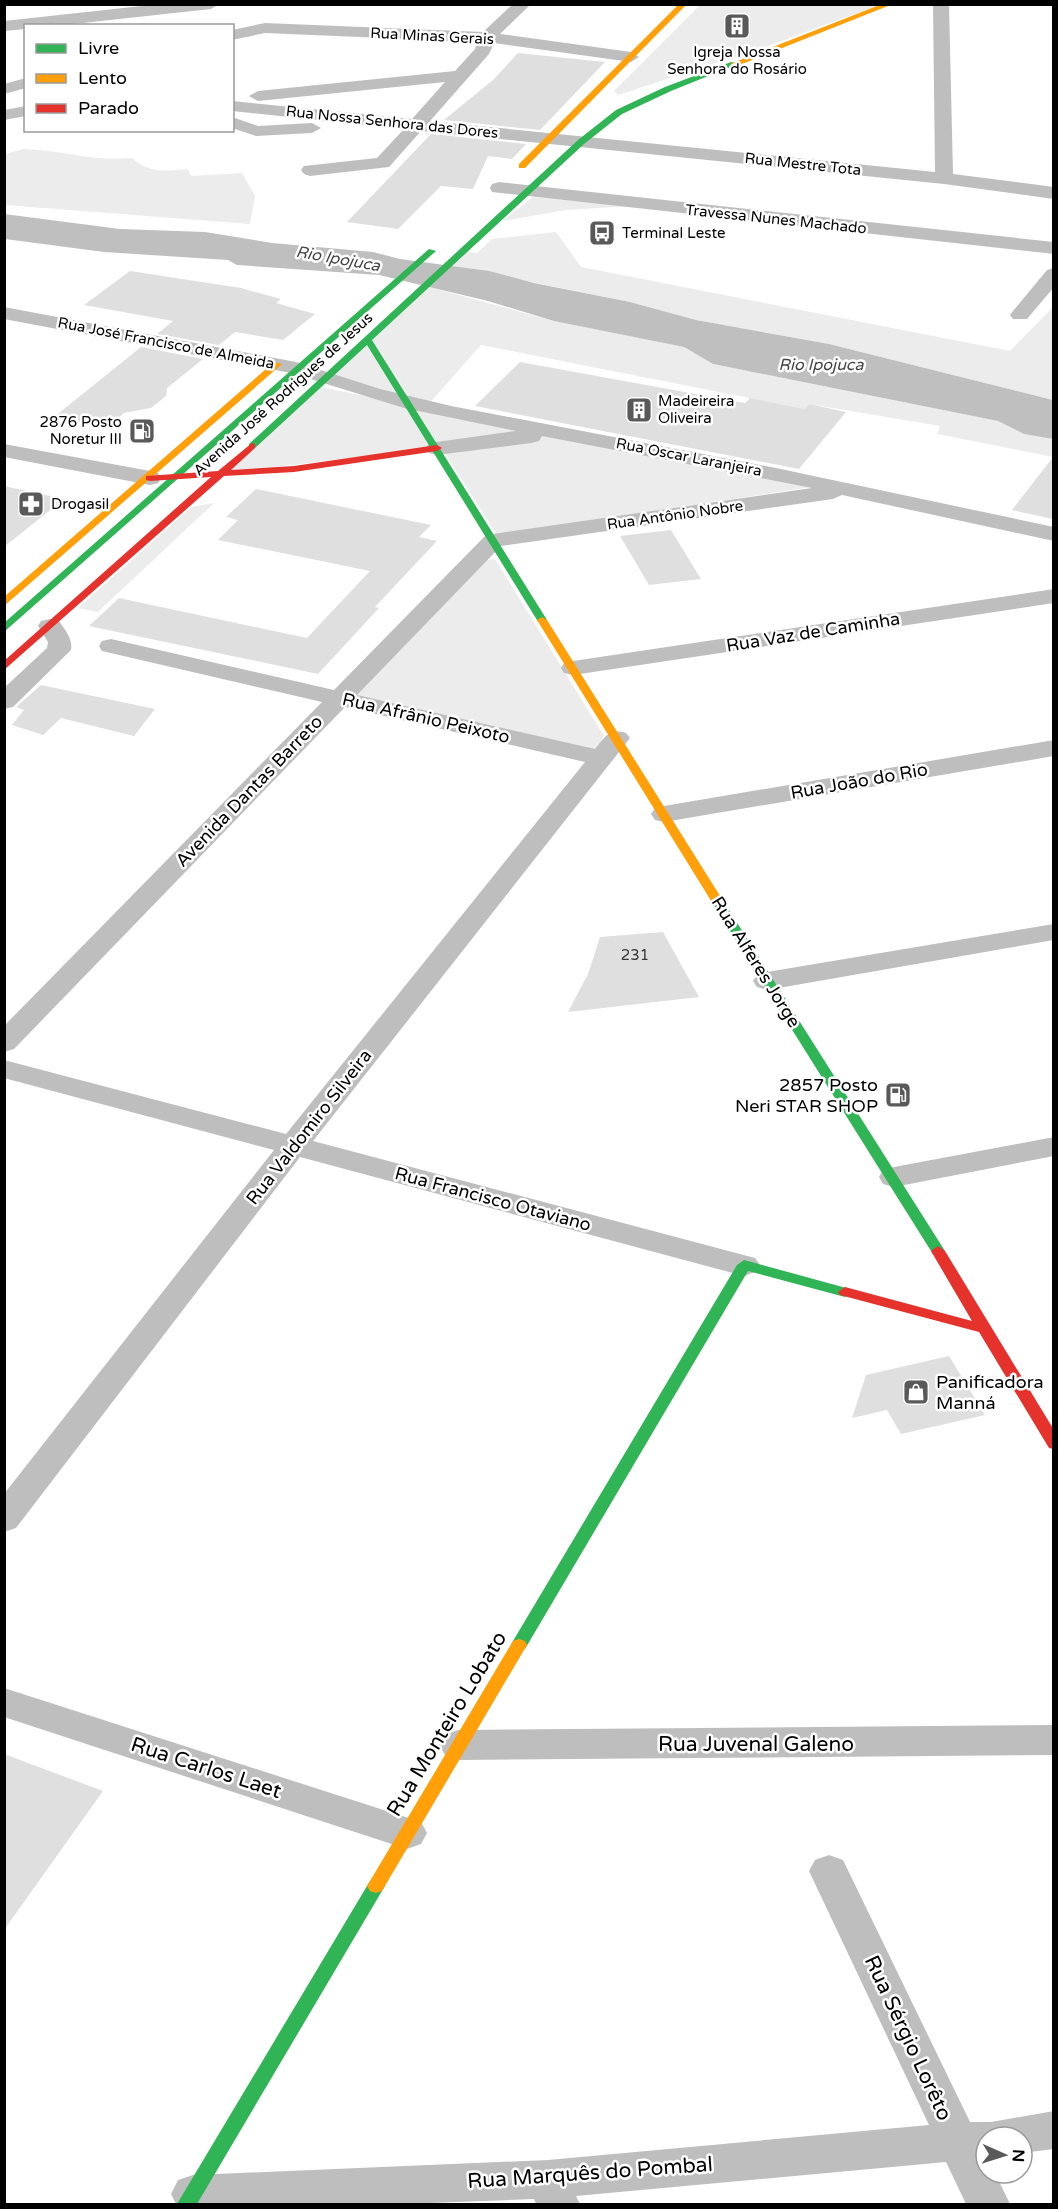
<svg xmlns="http://www.w3.org/2000/svg" width="1058" height="2209" font-family="'Varela Round',sans-serif">
<rect width="100%" height="100%" fill="#fff"/>
<path fill="#ececec" d="M700 5H879L768 46 618 95 614 91Z
M24 149C63 150 92 162 132 158 149 174 166 171 188 169L191 176 242 173 255 196 250 224 5 205V154Z
M533 197 632 206 566 210 502 221Z
M556 232 581 267 1010 351 1053 307V400L829 344 696 320 630 302 448 265 464 251 477 253 492 239Z
M426 286 554 321 684 347 713 364 998 421 1024 434 1053 439V457L937 434 940 426 809 404 805 409 481 345 427 406 413 403 372 339Z
M369 343 406 402 329 379Z
M321 387 408 405 434 447 223 474Z
M414 406 551 432 439 446Z
M558 434 825 485 497 535 442 449Z
M214 503 98 612 78 608 191 507Z
M495 559 604 736 595 751 353 695 486 560Z"/>
<path fill="#bfbfbf" d="M4 214 120 229 205 232 272 243 373 252 400 259 489 271 534 283 630 302 696 320 829 344 1053 400V439L1024 434 998 421 713 364 684 347 554 321 488 301 379 275 237 265 228 260 104 252 5 239Z"/>
<path fill="#dfdfdf" d="M518 53 605 62 540 130 444 120 493 80Z
M431 134 526 144 512 159 488 156 473 189 441 186 398 229 347 222Z
M130 271 241 288 281 299 276 303 315 314 283 340 235 332 219 345 157 334 173 321 84 305Z
M141 347 203 359 167 388 166 396 151 408 124 413 108 427 54 417Z
M520 362 745 403 750 398 805 409 809 404 846 412 799 469 475 406Z
M1053 457V519L1012 510Z
M4 486 64 499 4 547Z
M256 489 431 525 419 537 437 541 375 607 379 608 318 674 89 626 119 598 307 638 370 571 218 540 238 520 226 517Z
M671 530 701 579 649 585 620 536Z
M41 685 155 709 134 736 61 718 43 735 12 725 24 710 16 707Z
M663 932 699 997 568 1012 588 974 600 937Z
M949 1356 985 1415 901 1434 887 1410 852 1418 866 1375Z
M4 1754 103 1791 4 1930Z"/>
<g fill="none" stroke-linecap="round" stroke-linejoin="round">
<path fill="#bebebe" fill-rule="evenodd" d="M160 4H219L211 9 55 26H26V29L4 31V21Z
M513 4H531L500 34 631 52 639 57 631 62 494 43 489 54 430 121 935 172 933 4H949L953 174 1054 187V199L944 184 421 131 389 167 310 176 304 174 301 170 304 166 377 158 404 129 232 111V101L412 119 445 82 258 101 249 96 258 91 455 71 475 49 477 42 265 33 232 40V30L265 23 483 32Z
M26 78V88L4 94V84Z
M26 106V116L4 120V110Z
M232 117 258 126 312 123 321 128 312 133 256 136 232 128Z
M499 182 1054 242V254L492 192 490 188 492 184Z
M1054 268V287L1027 319H1013L1010 315 1013 311 1047 270Z
M4 307 296 362 380 389 451 406 776 468 1054 527V541L842 495 833 499 501 546 357 695 595 749C605 737 609 728 626 733L630 738 313 1141 755 1258 760 1265 755 1272 744 1276 300 1157 16 1528 4 1532V1494L274 1150 4 1078V1060L286 1134 585 762 345 707 14 1049 4 1052V1026L322 702 102 651 99 646 102 641 111 639 334 690 486 535 812 488 542 436 539 441 531 443 437 455 429 453 426 448 429 443 516 431 404 408 291 373 4 319Z
M4 444 150 471 158 473 161 478 158 483 150 485 4 457Z
M1054 589V603L573 675 564 673 561 668 564 663 573 661Z
M50 619 59 621C65 630 73 639 71 650L13 707 4 709V688L47 648 48 642 38 626 41 621Z
M1054 740V756L664 822 655 820 651 814 655 808 664 806Z
M1054 924V940L767 990 757 987 753 981 757 975 767 972Z
M1054 1137V1156L894 1187 883 1184 879 1177 883 1170 894 1167Z
M4 1688 421 1822 427 1833 421 1844 407 1849 4 1717Z
M1054 1725V1755L458 1760 445 1755 439 1745 445 1735 458 1730Z
M829 1855 843 1860 970 2122H991L1054 2111V2149L1022 2153V2137H986V2173H995L1010 2204H966L946 2162 576 2196 580 2204H536L534 2199 403 2204H176L171 2194 178 2180 193 2175 548 2160 929 2125 809 1871 815 1860Z"/>
<path fill="#30b455" fill-rule="evenodd" d="M731 62 738 64 671 91 622 114 584 144 372 340 547 620 546 622H538L537 620 367 345 255 448H249V444L578 140 616 110 665 87Z
M429 249 436 251 4 632V623Z
M716 895 722 899 945 1251 943 1254H933L931 1251 710 899Z
M744 1260 850 1289 852 1292 845 1297 748 1271 525 1649 519 1651 513 1649 511 1645 513 1641 737 1265Z
M376 1879 382 1881 385 1886 382 1891 197 2204H177L370 1881Z"/>
<path fill="#ff9f0a" fill-rule="evenodd" d="M679 4H687L525 168H519V164Z
M882 4H893L737 66 730 64Z
M274 362 282 364 4 606V597Z
M542 617 547 620 722 899 720 902H712L710 899 537 620Z
M519 1639 525 1641 527 1645 382 1891 376 1893 370 1891 367 1886 370 1881 513 1641Z"/>
<path fill="#e5322d" fill-rule="evenodd" d="M252 443 255 444V448L231 470 294 466 437 445 442 448 437 451 294 472 224 476 4 670V661L211 477 150 481 146 480V476L218 471Z
M938 1246 945 1251 1054 1430V1449L1049 1448 979 1332 840 1295 838 1292 845 1287 972 1321 931 1251Z"/>
</g>
<defs>
<symbol id="building-square" viewBox="-11 -11 22 22"><rect x="-9" y="-9" width="18" height="18" rx="4" fill="#595959" stroke="#fff"/><path d="M-4-6H4V6H1V3H-1V6H-4ZM-2.5-4.3h1.7v1.8h-1.7ZM.8-4.3h1.7v1.8H.8ZM-2.5-1h1.7V.8h-1.7ZM.8-1h1.7V.8H.8Z" fill="#fff"/></symbol>
<symbol id="bus-square" viewBox="-11 -11 22 22"><rect x="-9" y="-9" width="18" height="18" rx="4" fill="#595959" stroke="#fff"/><path d="M-5-6H5V4H4V6H2V4H-2V6H-4V4H-5ZM-3.5-4V0h7V-4ZM-3.5 1.2v1.5H-2V1.2ZM2 1.2v1.5H3.5V1.2Z" fill="#fff"/></symbol>
<symbol id="fuel-square" viewBox="-11 -11 22 22"><rect x="-9" y="-9" width="18" height="18" rx="4" fill="#595959" stroke="#fff"/><path d="M-5.5-6h7V0h2V4h1.3V-2.5L3-4.5l.8-.8L6-3V5H2.5V1h-1V6h-7ZM-4.2-4.7v3.2H.2V-4.7Z" fill="#fff"/></symbol>
<symbol id="pharmacy-square" viewBox="-11 -11 22 22"><rect x="-9" y="-9" width="18" height="18" rx="4" fill="#595959" stroke="#fff"/><path d="M-2-6h4v4h4v4h-4v4h-4v-4h-4v-4h4Z" fill="#fff"/></symbol>
<symbol id="shop-square" viewBox="-11 -11 22 22"><rect x="-9" y="-9" width="18" height="18" rx="4" fill="#595959" stroke="#fff"/><path d="M-5-2.5h2.3a2.7 3.5 0 0 1 5.4 0H5L5.5 6h-11ZM-1.5-2.5h3a1.5 2.3 0 0 0-3 0Z" fill="#fff"/></symbol>
</defs>
<g fill-rule="evenodd">
<use href="#building-square" x="722" y="11" width="30" height="30"/>
<use href="#bus-square" x="587" y="218" width="30" height="30"/>
<use href="#building-square" x="624" y="395" width="30" height="30"/>
<use href="#fuel-square" x="127" y="416" width="30" height="30"/>
<use href="#pharmacy-square" x="16" y="489" width="30" height="30"/>
<use href="#fuel-square" x="883" y="1080" width="30" height="30"/>
<use href="#shop-square" x="901" y="1377" width="30" height="30"/>
</g>
<g text-anchor="middle" dominant-baseline="central" stroke-width="5" stroke-linejoin="round" paint-order="stroke">
<g font-size="15" fill="#000" stroke="#fff">
<text transform="translate(432 36) rotate(3)">Rua Minas Gerais</text>
<text transform="translate(392 122) rotate(6)">Rua Nossa Senhora das Dores</text>
<text transform="translate(803 164) rotate(6)">Rua Mestre Tota</text>
<text transform="translate(776 219) rotate(6)">Travessa Nunes Machado</text>
<text transform="translate(166 343) rotate(11)">Rua José Francisco de Almeida</text>
<text transform="translate(283 394) rotate(-42)">Avenida José Rodrigues de Jesus</text>
<text transform="translate(689 457) rotate(11)">Rua Oscar Laranjeira</text>
<text transform="translate(675 515) rotate(-8)">Rua Antônio Nobre</text>
</g>
<g font-size="15" fill="#000" stroke="#fff" text-anchor="start">
<text x="737" y="52" text-anchor="middle">Igreja Nossa<tspan x="737" dy="17">Senhora do Rosário</tspan></text>
<text x="622" y="233">Terminal Leste</text>
<text x="658" y="401">Madeireira<tspan x="658" dy="17">Oliveira</tspan></text>
<text x="122" y="422" text-anchor="end">2876 Posto<tspan x="122" dy="17">Noretur III</tspan></text>
<text x="51" y="504">Drogasil</text>
</g>
<g font-size="15" fill="#383838">
<text x="635" y="955">231</text>
</g>
<g font-size="16" font-style="italic" fill="#444" stroke="#fff">
<text transform="translate(338 259) rotate(10)">Rio Ipojuca</text>
<text x="821" y="365">Rio Ipojuca</text>
</g>
<g font-size="18" fill="#000" stroke="#fff">
<text transform="translate(813 632) rotate(-9)">Rua Vaz de Caminha</text>
<text transform="translate(426 718) rotate(13)">Rua Afrânio Peixoto</text>
<text transform="translate(859 781) rotate(-10)">Rua João do Rio</text>
<text transform="translate(249 791) rotate(-46)">Avenida Dantas Barreto</text>
<text transform="translate(756 962) rotate(58)">Rua Alferes Jorge</text>
<text transform="translate(309 1127) rotate(-52)">Rua Valdomiro Silveira</text>
<text transform="translate(493 1199) rotate(15)">Rua Francisco Otaviano</text>
</g>
<g font-size="18" fill="#000" stroke="#fff" text-anchor="end">
<text x="878" y="1085">2857 Posto<tspan x="878" dy="21">Neri STAR SHOP</tspan></text>
<text x="936" y="1382" text-anchor="start">Panificadora<tspan x="936" dy="21">Manná</tspan></text>
</g>
<g font-size="21" fill="#000" stroke="#fff">
<text transform="translate(447 1724) rotate(-59)">Rua Monteiro Lobato</text>
<text x="756" y="1744">Rua Juvenal Galeno</text>
<text transform="translate(206 1768) rotate(18)">Rua Carlos Laet</text>
<text transform="translate(908 2038) rotate(65)">Rua Sérgio Lorêto</text>
<text transform="translate(590 2173) rotate(-4)">Rua Marquês do Pombal</text>
</g>
</g>
<rect width="1058" height="2209" fill="none" stroke="#000000" stroke-width="12"/>
<rect x="24" y="24" width="210" height="108" fill="#ffffff" stroke="#999999" stroke-width="1.5"/>
<rect x="36" y="44" width="30" height="9" fill="#30b455" stroke="#999999" stroke-width="1.5"/>
<text x="78" y="54" font-size="18" fill="#000000">Livre</text>
<rect x="36" y="74" width="30" height="9" fill="#ff9f0a" stroke="#999999" stroke-width="1.5"/>
<text x="78" y="84" font-size="18" fill="#000000">Lento</text>
<rect x="36" y="104" width="30" height="9" fill="#e5322d" stroke="#999999" stroke-width="1.5"/>
<text x="78" y="114" font-size="18" fill="#000000">Parado</text>
<g transform="translate(1004 2155) rotate(93)"><circle r="28" fill="#ffffff" stroke="#999999" stroke-width="1.5"/>
<path d="M0-4.5L10 22L0 15L-10 22Z" fill="#595959"/>
<text y="-9" font-size="16" font-weight="bold" text-anchor="middle" fill="#000000">N</text>
</g>
</svg>
